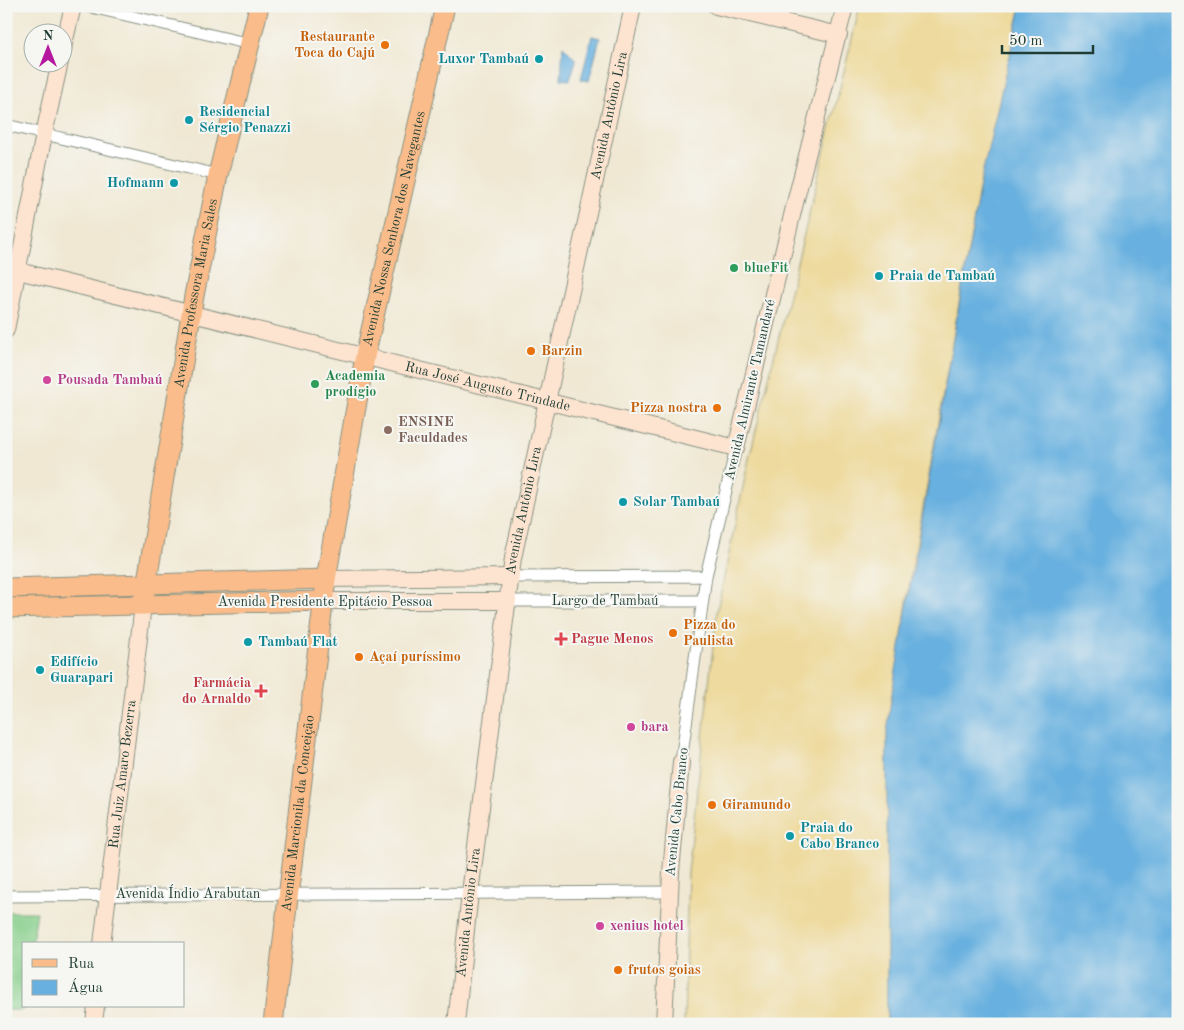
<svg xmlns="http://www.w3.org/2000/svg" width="1184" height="1030" font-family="'Old Standard TT',serif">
<rect width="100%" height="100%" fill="#f6f6f2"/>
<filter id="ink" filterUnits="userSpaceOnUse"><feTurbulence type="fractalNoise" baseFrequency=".02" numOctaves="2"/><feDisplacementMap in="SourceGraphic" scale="10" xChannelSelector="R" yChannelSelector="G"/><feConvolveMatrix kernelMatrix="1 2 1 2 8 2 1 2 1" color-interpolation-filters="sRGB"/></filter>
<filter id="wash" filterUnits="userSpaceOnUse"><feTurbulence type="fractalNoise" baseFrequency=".0096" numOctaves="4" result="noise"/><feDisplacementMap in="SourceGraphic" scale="20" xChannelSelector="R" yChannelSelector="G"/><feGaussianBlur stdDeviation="1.12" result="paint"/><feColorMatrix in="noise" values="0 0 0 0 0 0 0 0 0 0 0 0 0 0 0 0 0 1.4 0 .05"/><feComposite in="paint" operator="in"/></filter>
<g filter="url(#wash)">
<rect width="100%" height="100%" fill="#f0e8d3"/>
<path fill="#86ce8a" stroke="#52865f" d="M6 912H37L32 944H24L23 1010H6Z"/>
<path fill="#eeda9e" stroke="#868c69" d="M860 6H1021L980 184 910 581 887 735V1024H684L688 873 717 611 748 463Z"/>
<path fill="#68b0df" stroke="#44768a" d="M1021 6H1178V1024H887V735L891 699 980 184Z
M592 36 600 38 589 81 581 79Z
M563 46 576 60 570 80 561 79Z"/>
</g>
<g filter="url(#ink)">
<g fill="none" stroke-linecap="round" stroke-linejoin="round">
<defs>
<path id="street" d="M87 6 250 44
M6 125 218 175
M511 577 706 576
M508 601H703
M681 762 706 576 736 448
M6 896 670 892"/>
<g id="secondary">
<path d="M716 6 839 35"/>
<path d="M62 52 73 6"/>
<path id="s1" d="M6 268 736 448 796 199 845 6"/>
<path d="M6 330 44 134 60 62"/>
<path d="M326 579 511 577"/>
<path d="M324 601H508"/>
<path id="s2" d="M102 944 143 605"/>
<path d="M94 1024 96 1006"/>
<path id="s3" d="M456 1024 470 893 513 558 633 6"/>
<path d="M664 1024 671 872 681 762"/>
</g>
<g id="primary">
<path d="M6 588 326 579"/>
<path id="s4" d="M143 605 194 296 218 175 259 6"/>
<path d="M6 608 324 601"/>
<path id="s5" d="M273 1024 326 579 365 356 445 6"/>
</g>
</defs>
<use href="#street" stroke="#889284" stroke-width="13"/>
<use href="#secondary" stroke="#889284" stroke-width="18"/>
<use href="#primary" stroke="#889284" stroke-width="21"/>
<use href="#street" stroke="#fff" stroke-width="11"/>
<use href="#secondary" stroke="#fde4d0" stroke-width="16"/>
<use href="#primary" stroke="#f9bc8a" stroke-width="19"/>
</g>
</g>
<g fill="#e8710a" stroke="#f6f6f2" stroke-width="2">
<circle cx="385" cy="45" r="5"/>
<circle cx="531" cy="351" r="5"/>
<circle cx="717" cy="408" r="5"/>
<circle cx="673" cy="633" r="5"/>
<circle cx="359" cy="657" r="5"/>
<circle cx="712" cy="805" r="5"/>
<circle cx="618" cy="970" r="5"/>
</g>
<g fill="#0f9aa8" stroke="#f6f6f2" stroke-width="2">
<circle cx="539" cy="59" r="5"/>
<circle cx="189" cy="120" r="5"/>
<circle cx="174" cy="183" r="5"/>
<circle cx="879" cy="276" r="5"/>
<circle cx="623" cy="502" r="5"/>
<circle cx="248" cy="642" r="5"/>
<circle cx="40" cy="670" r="5"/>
<circle cx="790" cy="836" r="5"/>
</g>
<g fill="#2e9e5b" stroke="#f6f6f2" stroke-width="2">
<circle cx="734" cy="268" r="5"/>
<circle cx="315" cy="384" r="5"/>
</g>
<g fill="#d1479c" stroke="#f6f6f2" stroke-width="2">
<circle cx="47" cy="380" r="5"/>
<circle cx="631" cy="727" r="5"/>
<circle cx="600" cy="926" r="5"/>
</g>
<circle fill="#8d6e63" stroke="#f6f6f2" stroke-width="2" cx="388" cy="430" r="5"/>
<g fill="#e0444e" stroke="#f6f6f2" stroke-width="2">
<path d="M558.5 631.5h5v5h5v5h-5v5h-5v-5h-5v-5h5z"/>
<path d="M258.5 683.5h5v5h5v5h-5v5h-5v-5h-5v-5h5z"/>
</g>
<g text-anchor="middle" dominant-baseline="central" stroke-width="4" stroke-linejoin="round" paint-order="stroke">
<g font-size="14" font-weight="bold" fill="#c56008" stroke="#f6f6f2" text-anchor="start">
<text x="375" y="37" text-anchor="end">Restaurante<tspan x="375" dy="16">Toca do Cajú</tspan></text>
<text x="541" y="351">Barzin</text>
<text x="707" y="408" text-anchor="end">Pizza nostra</text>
<text x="683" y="625">Pizza do<tspan x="683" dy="16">Paulista</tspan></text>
<text x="369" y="657">Açaí puríssimo</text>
<text x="722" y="805">Giramundo</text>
<text x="628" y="970">frutos goias</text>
</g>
<g font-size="14" font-weight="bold" fill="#0d838f" stroke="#f6f6f2" text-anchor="start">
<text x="529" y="59" text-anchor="end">Luxor Tambaú</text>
<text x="199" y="112">Residencial<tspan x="199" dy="16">Sérgio Penazzi</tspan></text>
<text x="164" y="183" text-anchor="end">Hofmann</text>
<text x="889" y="276">Praia de Tambaú</text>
<text x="633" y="502">Solar Tambaú</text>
<text x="258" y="642">Tambaú Flat</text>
<text x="50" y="662">Edifício<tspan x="50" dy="16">Guarapari</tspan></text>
<text x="800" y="828">Praia do<tspan x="800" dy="16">Cabo Branco</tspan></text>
</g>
<g font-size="14" fill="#1f3d34" stroke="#f6f6f2">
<text stroke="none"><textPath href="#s3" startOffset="922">Avenida Antônio Lira</textPath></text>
<text stroke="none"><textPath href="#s5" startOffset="805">Avenida Nossa Senhora dos Navegantes</textPath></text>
<text stroke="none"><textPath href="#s4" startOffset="316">Avenida Professora Maria Sales</textPath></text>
<text stroke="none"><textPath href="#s1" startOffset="496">Rua José Augusto Trindade</textPath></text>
<text transform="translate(750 390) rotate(-77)">Avenida Almirante Tamandaré</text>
<text stroke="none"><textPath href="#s3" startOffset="518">Avenida Antônio Lira</textPath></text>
<text x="605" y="601">Largo de Tambaú</text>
<text x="325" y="602">Avenida Presidente Epitácio Pessoa</text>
<text stroke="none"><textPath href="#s2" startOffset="171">Rua Juiz Amaro Bezerra</textPath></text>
<text transform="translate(677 812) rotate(-84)">Avenida Cabo Branco</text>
<text stroke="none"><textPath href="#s5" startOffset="212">Avenida Marcionila da Conceição</textPath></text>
<text x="188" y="894">Avenida Índio Arabutan</text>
<text stroke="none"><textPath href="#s3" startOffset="112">Avenida Antônio Lira</textPath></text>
</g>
<g font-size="14" font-weight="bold" fill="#27864d" stroke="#f6f6f2" text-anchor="start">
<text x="744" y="268">blueFit</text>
<text x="325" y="376">Academia<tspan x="325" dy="16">prodígio</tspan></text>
</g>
<g font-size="14" font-weight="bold" fill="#b23c85" stroke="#f6f6f2" text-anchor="start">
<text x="57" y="380">Pousada Tambaú</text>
<text x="641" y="727">bara</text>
<text x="610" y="926">xenius hotel</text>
</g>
<g font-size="14" font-weight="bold" fill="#785e54" stroke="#f6f6f2" text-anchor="start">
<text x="398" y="422">ENSINE<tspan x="398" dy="16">Faculdades</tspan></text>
</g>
<g font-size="14" font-weight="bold" fill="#be3a42" stroke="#f6f6f2" text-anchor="start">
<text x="571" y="639">Pague Menos</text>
<text x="251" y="683" text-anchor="end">Farmácia<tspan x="251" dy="16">do Arnaldo</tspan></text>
</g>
</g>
<rect width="1184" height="1030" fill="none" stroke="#f6f6f2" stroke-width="25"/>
<rect x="22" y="942" width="162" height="65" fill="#f6f6f2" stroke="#a0aca6"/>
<rect x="32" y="959" width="25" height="8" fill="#f9bc8a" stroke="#a0aca6"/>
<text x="68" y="968" font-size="15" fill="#1f3d34">Rua</text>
<rect x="32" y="980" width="25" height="15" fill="#68b0df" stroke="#a0aca6"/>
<text x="68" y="992" font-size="15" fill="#1f3d34">Água</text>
<g transform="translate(48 48)"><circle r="24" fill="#f6f6f2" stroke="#a0aca6"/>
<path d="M0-4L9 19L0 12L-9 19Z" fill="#b5179e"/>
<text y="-8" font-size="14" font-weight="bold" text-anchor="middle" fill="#1f3d34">N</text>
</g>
<path d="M1002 45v8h91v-8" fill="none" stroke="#1f3d34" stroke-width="2.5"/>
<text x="1009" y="45" font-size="15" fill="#1f3d34" stroke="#f6f6f2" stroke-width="4" paint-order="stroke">50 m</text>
</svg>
